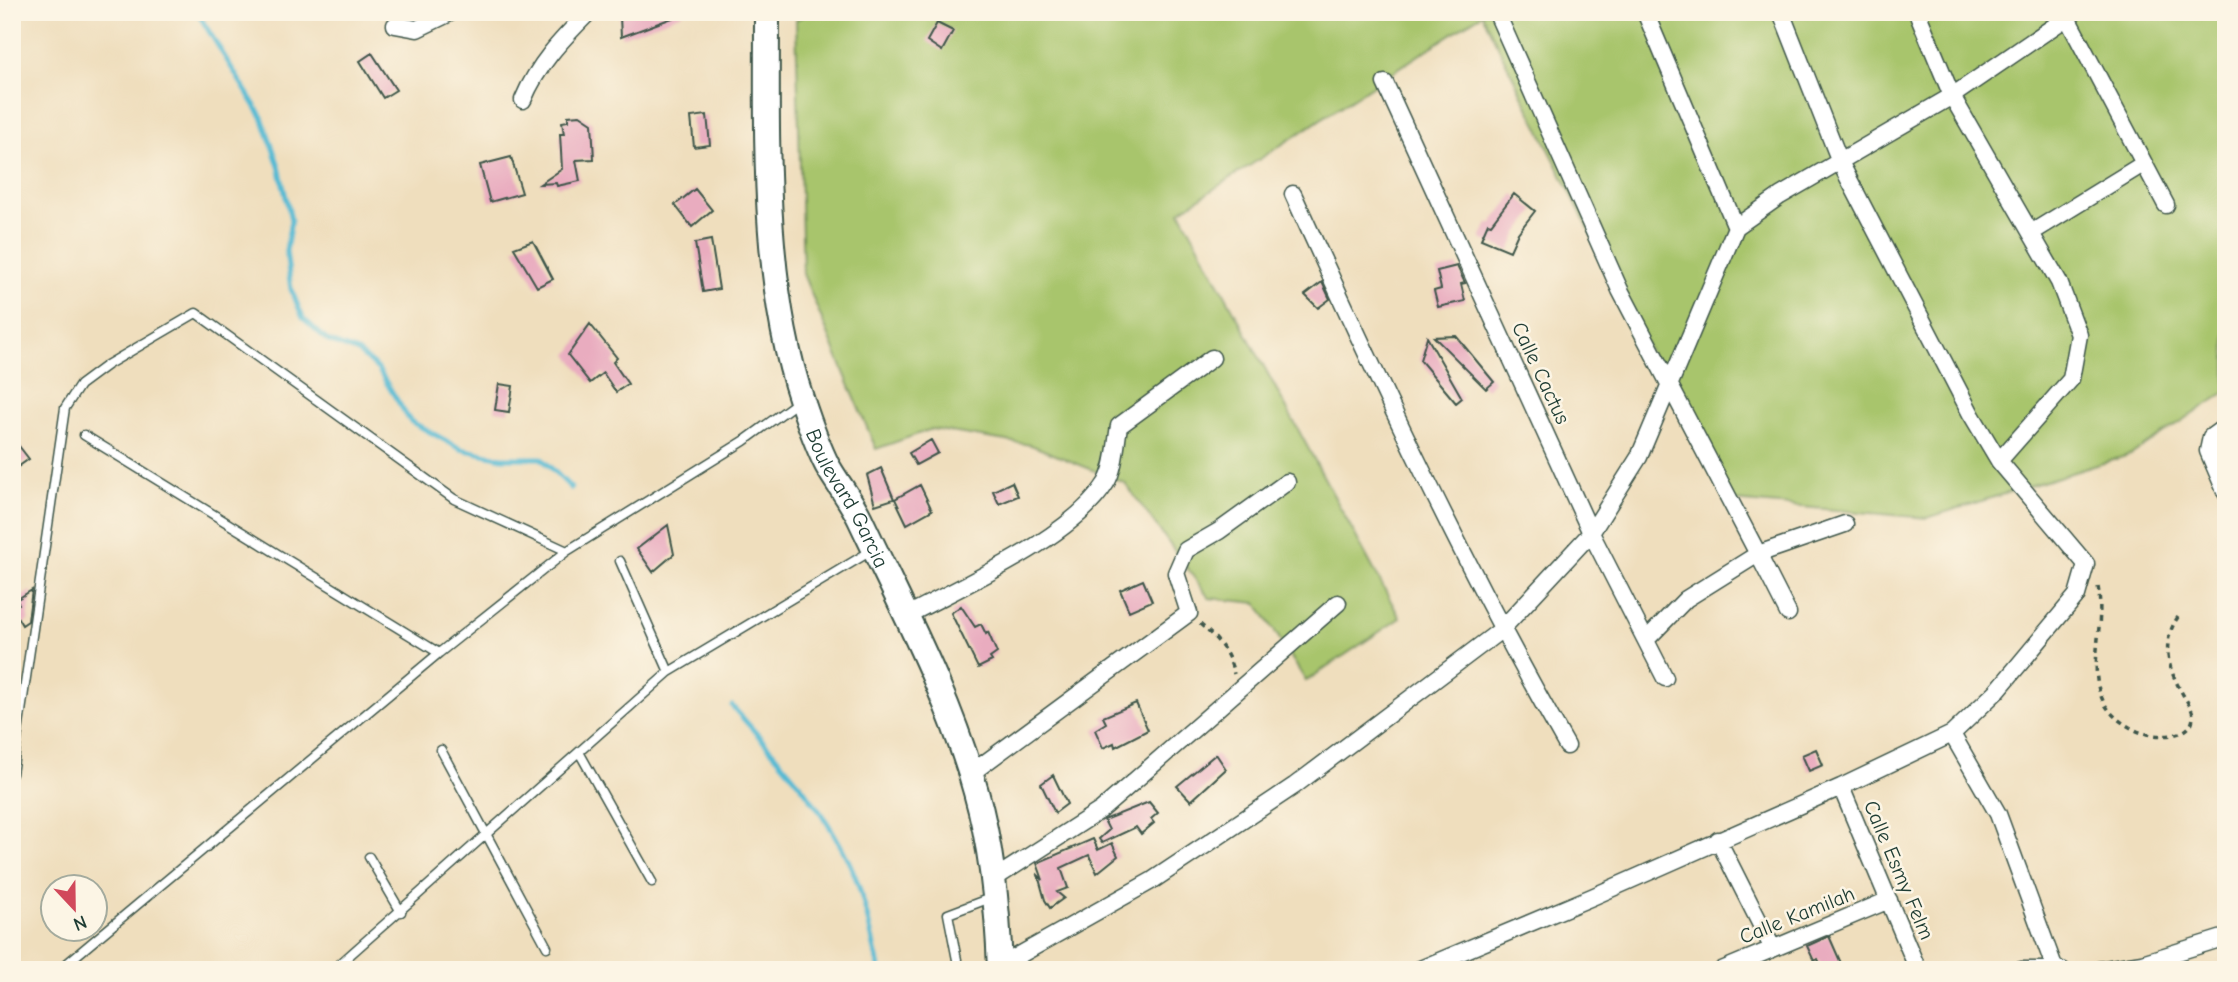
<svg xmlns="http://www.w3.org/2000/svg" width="2238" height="982" font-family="'Comic Neue',sans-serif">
<rect width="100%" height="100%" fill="#fcf5e5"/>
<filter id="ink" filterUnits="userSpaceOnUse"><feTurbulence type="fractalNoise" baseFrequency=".0143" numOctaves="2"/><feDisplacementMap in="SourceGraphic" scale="14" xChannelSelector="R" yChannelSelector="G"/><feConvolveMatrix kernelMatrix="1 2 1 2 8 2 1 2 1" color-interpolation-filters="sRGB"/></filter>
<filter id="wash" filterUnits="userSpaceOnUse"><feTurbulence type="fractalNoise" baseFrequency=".00686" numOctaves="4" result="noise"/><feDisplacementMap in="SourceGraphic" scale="28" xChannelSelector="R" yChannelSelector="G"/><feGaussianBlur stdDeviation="1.57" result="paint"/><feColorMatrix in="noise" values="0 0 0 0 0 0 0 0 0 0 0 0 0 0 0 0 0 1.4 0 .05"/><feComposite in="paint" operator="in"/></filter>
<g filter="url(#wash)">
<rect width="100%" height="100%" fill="#efdebd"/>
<path fill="#a8c56c" stroke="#648150" stroke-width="2" d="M810 12H2226V392L2132 454 1927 518 1733 501 1695 443 1482 14 1180 211 1400 618 1306 681 1257 603 1209 598 1125 483 1031 445 932 429 876 449 803 274 796 20Z"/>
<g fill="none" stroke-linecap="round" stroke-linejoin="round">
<path stroke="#55bad3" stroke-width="5" d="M197 12 262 117 279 166 291 220 286 251 291 289 303 318 328 341 358 352 378 369 410 421 461 449 502 458H541L571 488
M732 706C777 757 826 807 853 871 866 901 871 938 880 970"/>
</g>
<g id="blocks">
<path fill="#e9acbf" d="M623 12H683V14L621 37 620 16 624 15Z
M937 23 953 31 942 51 927 41Z
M372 53 396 90 383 98 360 61Z
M580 115 592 123 594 159 576 160 580 181 557 186 556 183 540 184 562 169 560 134H564L562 122 568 121V116Z
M707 115 710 145 694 147 691 117Z
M511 157 522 193 490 202 480 165Z
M695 189 712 210 692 227 675 205Z
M1514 194 1535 211 1518 233 1510 251 1481 239 1488 223 1491 224Z
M711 240 719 289 703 292 695 243Z
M533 241 553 279 537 287 514 248Z
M1457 266 1465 283 1461 284 1465 301 1438 307 1434 291 1441 289 1437 271Z
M1322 282 1330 299 1318 308 1305 295Z
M590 324 617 358 613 362 628 384 616 392 603 373 590 383 568 355Z
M1456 336 1494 382 1486 389 1434 337Z
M1427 337 1462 398 1456 403 1420 360Z
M499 384 513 386 509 412 495 410Z
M12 437 29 459 12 471Z
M931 440 938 453 916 465 909 453Z
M881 468 894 499 875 505 867 475Z
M1012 482 1018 496 999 504 993 491Z
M920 485 932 510 907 524 895 499Z
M668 525 674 554 653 572 637 549Z
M1143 580 1152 601 1129 611 1120 590Z
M32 590 28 621 22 625 12 608 19 604 16 600Z
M961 606 975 627 981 624 986 634 988 632 997 653 990 658 992 661 978 668 951 613Z
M1136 703 1148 730 1115 747 1114 743 1103 748 1095 730 1106 723 1103 717Z
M1816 749 1823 765 1809 771 1802 755Z
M1216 754 1226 769 1191 801 1177 786Z
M1053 775 1067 804 1055 813 1041 784Z
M1149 802 1158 813 1151 819 1154 823 1141 834 1136 827 1102 843 1099 839 1109 830 1104 820Z
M1093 839 1098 850 1112 843 1118 856 1097 873 1089 855 1061 868 1068 888 1057 892 1064 898 1050 908 1045 900 1038 875 1043 880 1037 863Z
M1829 936 1844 970H1823L1818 959 1814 961 1807 946Z"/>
</g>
</g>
<g filter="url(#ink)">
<use href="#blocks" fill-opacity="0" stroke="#3e5549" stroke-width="2"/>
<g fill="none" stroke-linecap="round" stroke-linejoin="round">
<defs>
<path id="service" d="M84 435 439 653
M620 561 669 672
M441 750 547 947
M579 752 652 882
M12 774 65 408 80 385 107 365 196 313 454 499 567 551 744 441 799 401
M369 857 401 912
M59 970 439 653 567 551
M333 970 669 672 871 551
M959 970 948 914 993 897"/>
<path id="minor" d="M1645 12 1736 227
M1917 12 1952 96 2059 282 2079 335 2071 379 1999 461
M2064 12 2166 205
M1499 18 1620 290 1758 554 1845 524
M395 25 417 29 452 12
M1385 83 1591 533 1665 678
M523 100C538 64 561 40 589 12
M1293 194C1379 383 1464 566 1567 746
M2031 233 2143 164
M2226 426 2211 437 2208 451 2226 493
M906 616C963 585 1072 538 1106 483 1115 469 1116 443 1119 426L1212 358
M1646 640 1686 599 1758 554 1788 613
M1952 734 1998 814 2055 969
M970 774 1189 613 1176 573 1186 550 1219 531 1287 482
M1841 787 1918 970
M1718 840 1772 947
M992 880 1101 810 1338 603
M1000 966 1153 880 1294 786 1501 630 1591 533 1639 457 1736 227 1780 196 1952 96 2075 12
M1418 970 1592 897 1841 787 1952 734 1997 691 2077 595 2086 564 1999 461 1971 414 1841 164 1781 12
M1722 970 1889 900
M2021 970H2062
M2099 970 2142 963 2226 937"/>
<g id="primary">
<path id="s1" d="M767 12C767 136 762 284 802 401 809 422 817 445 827 465 837 483 851 500 860 519 902 608 950 697 976 792 992 848 998 911 1000 970"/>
</g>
</defs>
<use href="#service" stroke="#3e5549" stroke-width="11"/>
<use href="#minor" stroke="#3e5549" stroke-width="19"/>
<use href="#primary" stroke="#3e5549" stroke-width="28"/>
<path stroke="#3e5549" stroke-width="3.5" stroke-dasharray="5 5" stroke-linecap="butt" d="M2098 587C2108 639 2071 699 2135 730 2150 738 2194 741 2193 715 2192 707 2185 699 2181 691 2167 666 2161 642 2178 617
M1200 624C1218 640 1228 650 1234 674"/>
<use href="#service" stroke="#fff" stroke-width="8"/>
<use href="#minor" stroke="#fff" stroke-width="16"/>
<use href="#primary" stroke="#fff" stroke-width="24"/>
</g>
</g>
<g text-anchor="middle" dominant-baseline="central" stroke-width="5" stroke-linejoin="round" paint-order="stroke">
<g font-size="21" fill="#1f3d34" stroke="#fcf5e5">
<text transform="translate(1541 373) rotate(65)">Calle Cactus</text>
<text stroke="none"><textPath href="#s1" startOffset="500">Boulevard Garcia</textPath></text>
<text transform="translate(1899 870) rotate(67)">Calle Esmy Felm</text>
<text transform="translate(1797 915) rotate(-22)">Calle Kamilah</text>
</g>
</g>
<rect width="2238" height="982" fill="none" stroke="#fcf5e5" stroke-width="42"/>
<g transform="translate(74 908) rotate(158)"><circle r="33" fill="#fcf5e5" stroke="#a4ab9e" stroke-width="2"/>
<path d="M0-5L12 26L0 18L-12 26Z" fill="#d1495b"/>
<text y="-10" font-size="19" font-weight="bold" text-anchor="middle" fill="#1f3d34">N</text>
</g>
</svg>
